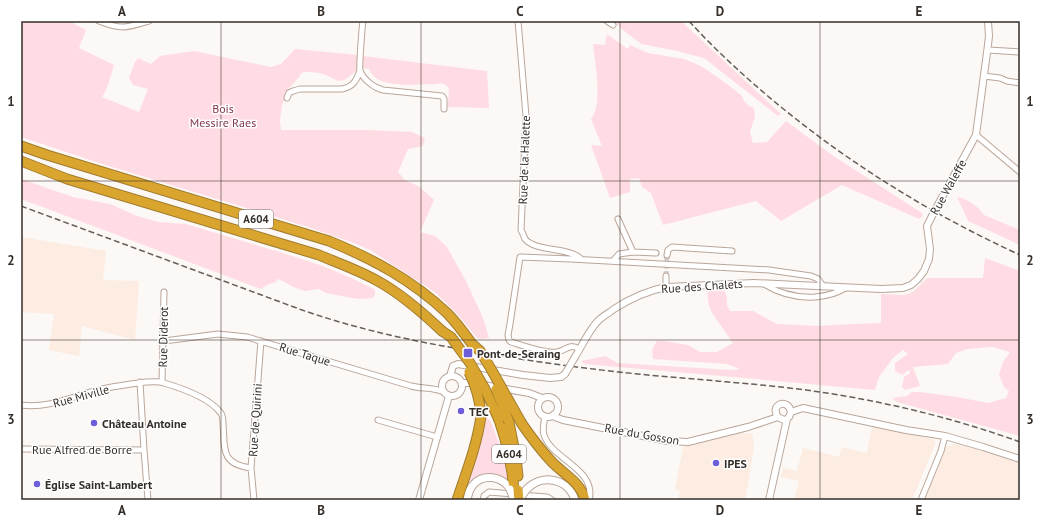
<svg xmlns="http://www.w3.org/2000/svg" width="1041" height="521" font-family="'PT Sans',sans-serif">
<rect width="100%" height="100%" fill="#fcf8f6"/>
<path fill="#fcece1" d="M21 237 106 251 103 280 139 281 135 340 82 326 79 356 49 350 54 314 21 312Z
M872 426 932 439 936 442 912 500H794L799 481 781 477 783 468 797 471 803 448 839 457 842 447 867 453Z
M752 433 754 446 749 477 745 500H678L680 491 675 489 683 448 687 444 728 434Z
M955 444H959L1006 458 1020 463V500H925L945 450 947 447Z"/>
<path fill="#ffdce3" d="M21 21H69L86 30 79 48 114 65 107 88 102 97 139 112 148 89 133 85 129 78 135 62 138 58 151 64 160 56 194 51 271 67 281 64 295 49 358 55 357 70 345 80 338 81 328 76 320 73 310 72H304L302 73 294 83 288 89 282 105 280 121 281 130H368L412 132 425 138 423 146 408 149 398 172 405 180 420 187 434 200 420 232 435 236 447 247 466 281 483 318 489 338 483 339 477 338 458 315 436 293 370 250 351 242 308 227 102 164 21 137Z
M614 21H681L781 114 778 116 704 58 677 51 641 44 623 30Z
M607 34 628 49 630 45 648 53 684 59 701 66 727 84 742 96 744 101 749 106 754 108 755 116 750 132 753 143 767 142 786 121 832 155 922 213 923 216 919 219 842 185 781 221 756 201 663 225 651 193 642 187 639 178 630 179V192L610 198 591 145 602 146 591 119C603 104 595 64 593 44L605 45Z
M363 56 487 71 489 108 447 107C448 101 451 90 447 86 443 82 440 84 435 84 432 85 429 84 426 84 411 85 389 86 377 79 373 76 371 73 369 69L362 68Z
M21 179 73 197 110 204 137 216 159 222 186 224 286 254 323 266 349 277 370 287 375 290V294L373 298 361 299 352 298 326 293 319 289 305 291 293 287 283 281 277 279 276 282 267 285 261 289 21 199Z
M957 197C964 197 981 208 984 215L1020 230V245L968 221Z
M985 258 1020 271V436L897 402 892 398 907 396 912 392H920L957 397 988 403 1006 398 1009 391 1004 387 999 375 1003 362 1010 352 992 347 968 349 956 353 948 364 913 367 920 386 905 390 902 387 904 377 910 373 909 370 902 375 895 371V363L908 354 903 350 893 358 879 377 875 390 755 379 584 364 581 361 606 356 617 363 732 370 740 369 727 364 653 359 652 350 657 340 677 343 688 345 700 352H717L733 343 712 313 709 306 707 290 723 286 727 298V305L730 311H753L777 324 820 326 851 324 881 323V294L904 295 913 292 927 278H983Z
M487 418 490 420 491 422 506 462 509 483 482 476 464 500H462L485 419Z"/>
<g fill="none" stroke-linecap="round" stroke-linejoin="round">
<path stroke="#d4d0cd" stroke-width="5" stroke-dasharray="5 2.5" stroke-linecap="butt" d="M666 276 667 255"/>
<defs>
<path id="minor" d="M99 21C122 30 126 28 149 21
M363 21C362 27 359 67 360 71 364 80 374 88 383 90L442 96 444 99V109
M518 21 526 116 521 230C523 233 524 237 525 239 536 252 567 247 580 258
M607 21 613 25
M988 50 1020 52
M984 76 1000 78 1007 81 1020 83
M287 98 289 93 293 91 300 89H342C353 87 357 80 360 70
M976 135 1020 172
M618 219 633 252
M667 255 668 250 672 247 732 251
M613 261 619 254 633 252 656 253
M666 276V287
M764 284C780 294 796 298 815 297 821 296 826 296 831 294 836 293 841 290 846 288
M164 341 218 334 247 337 411 386C422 389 433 387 444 392
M580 349C567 343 568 350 557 352 547 354 521 345 511 342L509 340 508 335 510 324 520 257 571 259 769 270 811 276 818 279 823 286
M140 382 144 450 148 500
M162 382 164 292
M21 405C48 409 73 396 98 390 109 387 120 386 131 384 140 383 156 380 164 383 181 388 209 398 220 412 223 415 223 420 223 424 225 448 220 464 251 468
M545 416C544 422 542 429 544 435 552 460 597 469 589 500
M378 420 437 437
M21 449 144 450
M521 495 547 497 552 500
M254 500 251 468 261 341
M483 500 484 496 489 492 513 494
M921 500 941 451 945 436"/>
<path id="tertiary" d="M939 203 976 135 988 45 989 36 988 21
M575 357C582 346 590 328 599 320 603 316 609 313 614 309 631 298 646 291 666 287L754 283 881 289 903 288 911 285 918 279 924 271 929 259 930 249 927 226 931 218
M442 386a10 10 0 1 1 20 0a10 10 0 1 1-20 0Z
M450 376 453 366 458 364 523 375 550 378 561 377 565 374
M462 383H472L529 393 542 398
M538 407a10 10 0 1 1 20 0a10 10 0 1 1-20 0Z
M553 415 555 417 563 420 668 441 688 442 748 427 778 417 784 420 787 419 789 417 791 412 803 408 906 430 945 436 983 447 1020 459
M778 417C769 405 788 397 791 412
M419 500 449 396
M769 500 787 419"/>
<path id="secondary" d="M526 490C541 473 568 478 575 500
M467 500C468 495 469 489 473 485 483 473 502 476 510 489"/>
<path id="motorway" d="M21 146 47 155 329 241C373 259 412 280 447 313 456 322 464 333 472 344
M21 161 67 179 319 255C338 263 358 270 376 280 400 293 422 312 442 331
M499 420C507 443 512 466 514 490
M509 422 516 458 518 476
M522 424C531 437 540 449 551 461 562 473 581 482 585 500
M457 500C466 473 477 445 481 416"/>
</defs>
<use href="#minor" stroke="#b9a69a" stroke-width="7"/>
<use href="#tertiary" stroke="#b9a69a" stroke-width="8"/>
<use href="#secondary" stroke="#b9a69a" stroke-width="9"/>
<use href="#motorway" stroke="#a07b2d" stroke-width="11"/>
<use href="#minor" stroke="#fff" stroke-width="5"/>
<use href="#tertiary" stroke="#fff" stroke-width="6"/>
<use href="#secondary" stroke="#fff" stroke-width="7"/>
<use href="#motorway" stroke="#daa52f" stroke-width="9"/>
<path stroke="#655f5b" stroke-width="1.5" stroke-dasharray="6 3" stroke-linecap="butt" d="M689 21C707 41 727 60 747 78 829 151 920 209 1020 255
M21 206 302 310C363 331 421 343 485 353 529 361 574 367 619 372 681 379 744 382 806 390 879 400 951 417 1020 442"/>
<defs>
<path id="tertiary-bridge" d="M931 218 939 203
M565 374 575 357"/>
<path id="secondary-bridge" d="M510 489 514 500
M519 500 526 490"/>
<path id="motorway-bridge" d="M442 331 451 337 470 363 485 389 499 420
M472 344 480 351 491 369 522 424
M469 372C476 386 480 401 481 416
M496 389 509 422
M518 490 519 500"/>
</defs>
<use href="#tertiary-bridge" stroke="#b9a69a" stroke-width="8" stroke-linecap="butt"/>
<use href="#secondary-bridge" stroke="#b9a69a" stroke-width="9" stroke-linecap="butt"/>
<use href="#motorway-bridge" stroke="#a07b2d" stroke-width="11" stroke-linecap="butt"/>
<use href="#tertiary-bridge" stroke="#fff" stroke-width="6"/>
<use href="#secondary-bridge" stroke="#fff" stroke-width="7"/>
<use href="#motorway-bridge" stroke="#daa52f" stroke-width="9"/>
</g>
<path fill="none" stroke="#352e29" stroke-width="1" stroke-opacity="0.55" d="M221 21V500M421 21V500M620 21V500M820 21V500M21 181H1020M21 340H1020"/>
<g fill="#6e5dd8" stroke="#fff" stroke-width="1.5">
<rect x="463" y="348" width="10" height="10" rx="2"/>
<circle cx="461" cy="411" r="4"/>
<circle cx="94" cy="423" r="4"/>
<circle cx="716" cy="463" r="4"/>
<circle cx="37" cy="484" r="4"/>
</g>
<g text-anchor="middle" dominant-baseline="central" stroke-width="3" stroke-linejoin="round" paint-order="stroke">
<g fill="#fff" stroke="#726d69" stroke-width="1">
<rect x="239" y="210" width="34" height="18" rx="3"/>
<rect x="492" y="445" width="34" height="18" rx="3"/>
</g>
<g font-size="11" font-weight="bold" fill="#352e29">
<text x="256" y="219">A604</text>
<text x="509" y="454">A604</text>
</g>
<g font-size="12" fill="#823a4f" stroke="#fff">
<text x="223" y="108">Bois<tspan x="223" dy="14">Messire Raes</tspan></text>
</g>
<g font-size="12" fill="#352e29" stroke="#fff">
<text transform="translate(524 160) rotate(-88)">Rue de la Halette</text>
<text transform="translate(948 187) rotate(-61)">Rue Waleffe</text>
<text transform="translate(702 286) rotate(-4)">Rue des Chalets</text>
<text transform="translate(163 337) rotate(-89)">Rue Diderot</text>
<text transform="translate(305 354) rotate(17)">Rue Taque</text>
<text transform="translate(81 396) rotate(-15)">Rue Miville</text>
<text transform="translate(255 420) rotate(-86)">Rue de Quirini</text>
<text transform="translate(642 434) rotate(10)">Rue du Gosson</text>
<text x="82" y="449">Rue Alfred de Borre</text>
</g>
<g font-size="12" font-weight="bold" fill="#352e29" stroke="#fff" text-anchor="start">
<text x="477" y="353">Pont-de-Seraing</text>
<text x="469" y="411">TEC</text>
<text x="102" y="423">Château Antoine</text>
<text x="724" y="463">IPES</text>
<text x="45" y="484">Église Saint-Lambert</text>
</g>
</g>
<rect width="1041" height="521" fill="none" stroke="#ffffff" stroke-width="44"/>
<rect x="22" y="22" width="997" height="477" fill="none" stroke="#352e29" stroke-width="1.5"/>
<g font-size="13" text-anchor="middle" font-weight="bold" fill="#352e29">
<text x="122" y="16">A</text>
<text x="321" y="16">B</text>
<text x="520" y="16">C</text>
<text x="720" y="16">D</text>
<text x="919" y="16">E</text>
<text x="11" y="106">1</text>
<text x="1030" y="106">1</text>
<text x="11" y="265">2</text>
<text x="1030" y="265">2</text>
<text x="11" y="424">3</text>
<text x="1030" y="424">3</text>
<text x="122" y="515">A</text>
<text x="321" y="515">B</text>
<text x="520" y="515">C</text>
<text x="720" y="515">D</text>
<text x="919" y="515">E</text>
</g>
</svg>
